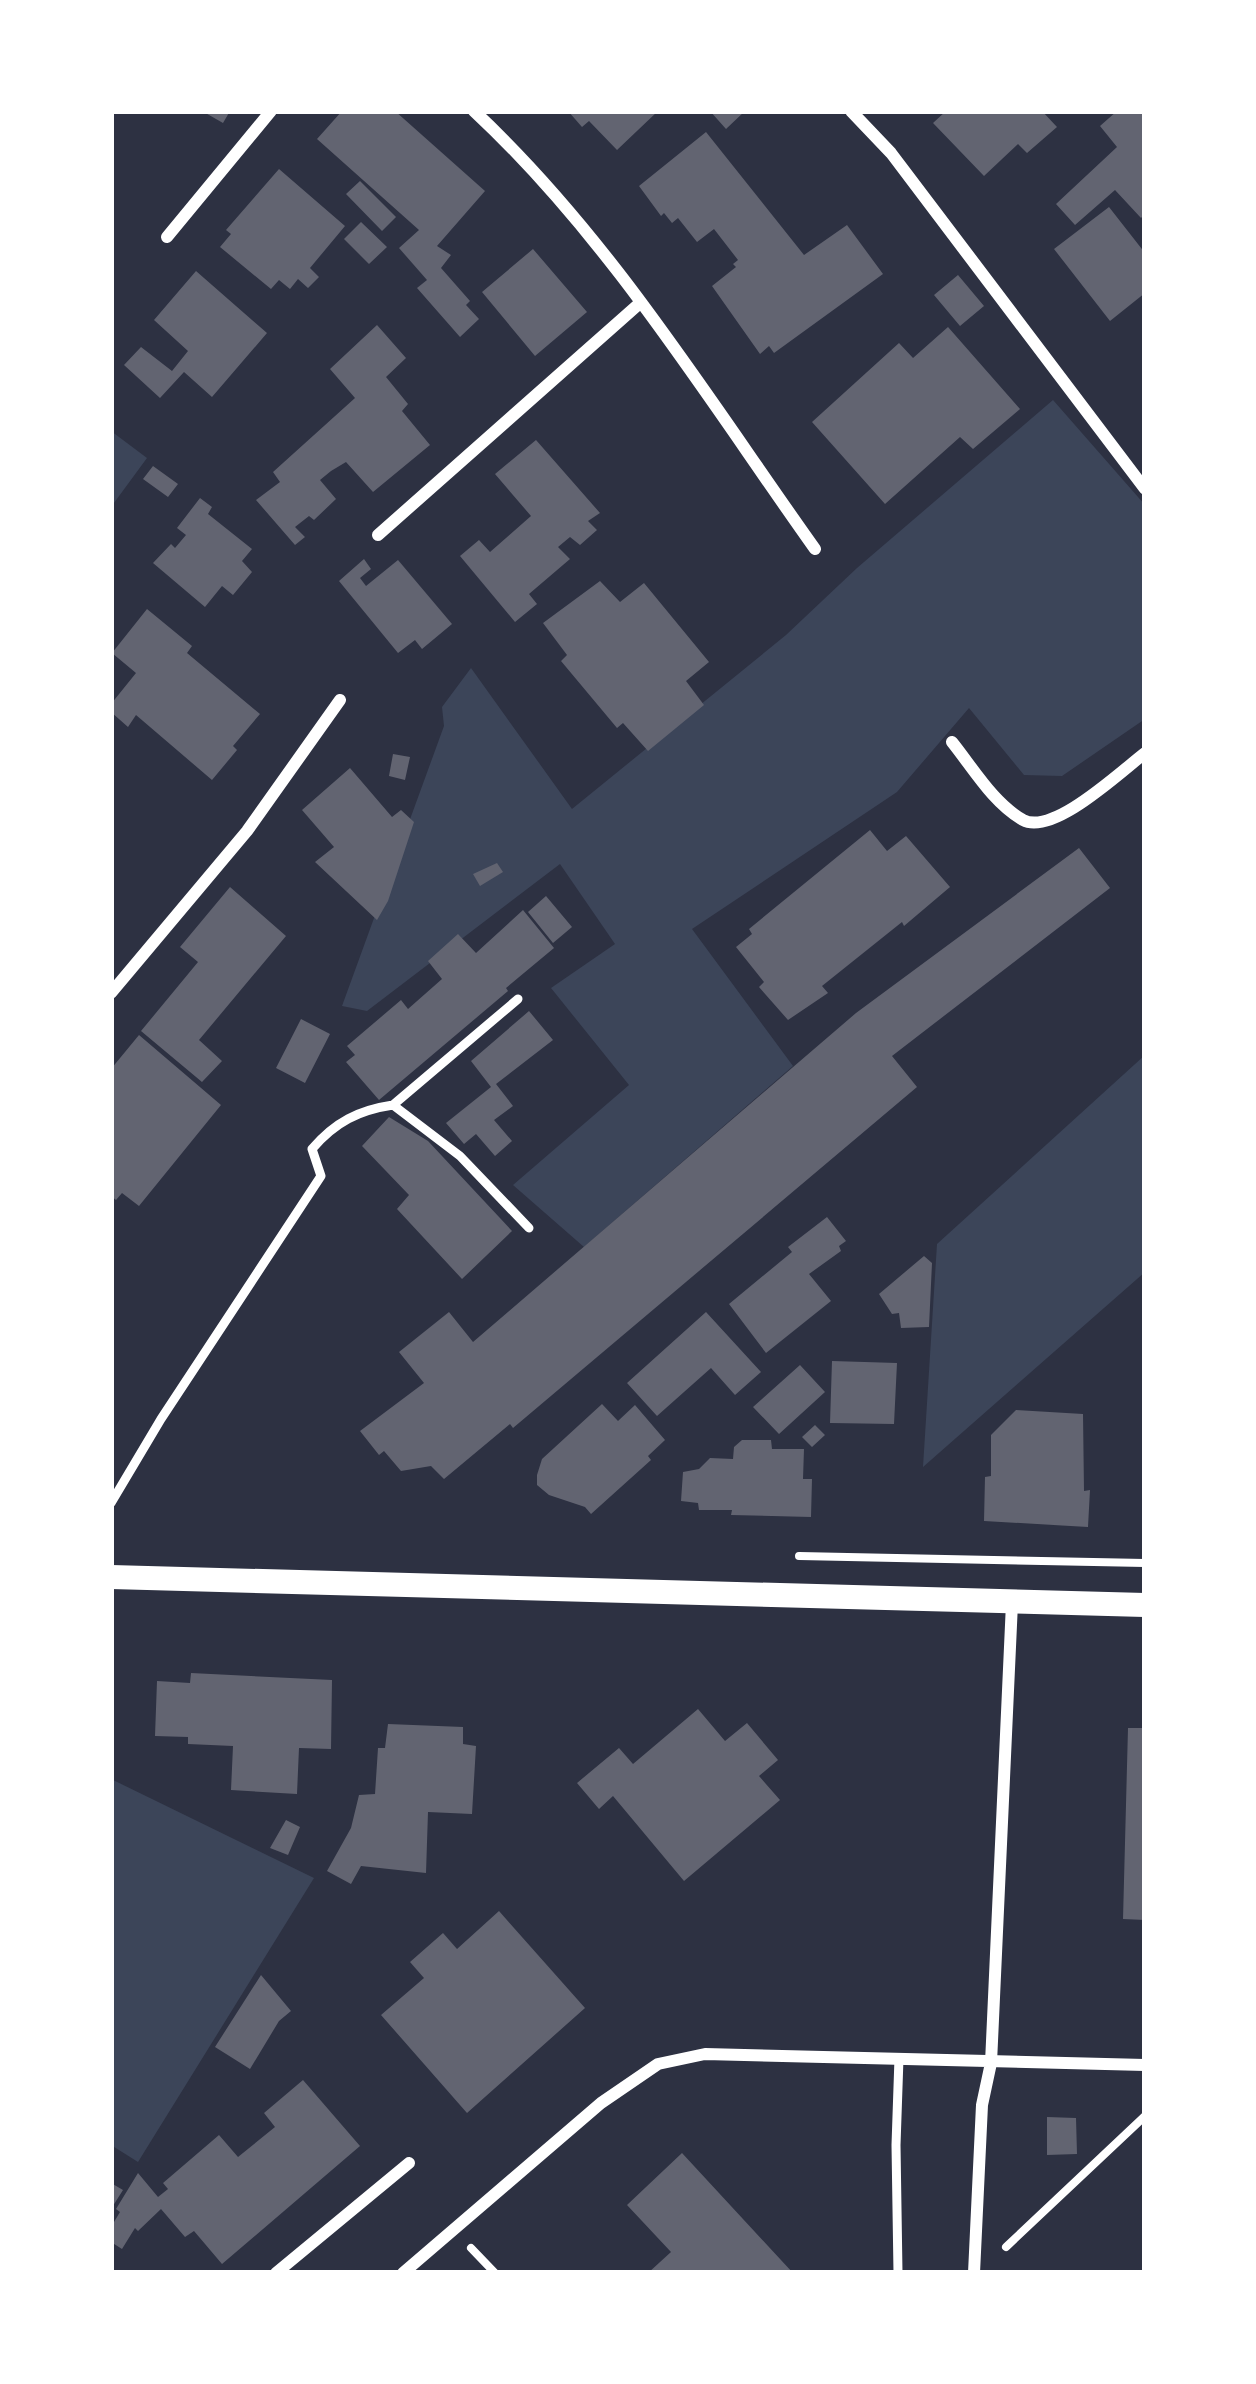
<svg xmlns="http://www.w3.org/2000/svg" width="1256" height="2384" font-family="Lora,serif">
<rect width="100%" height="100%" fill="#2d3142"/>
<path fill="#3c4559" d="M1053 400 1145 505V719L1062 776 1024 775 969 708 897 792 692 929 793 1066 584 1247 513 1185 629 1085 551 988 615 944 560 864 367 1011 342 1006 444 726 442 707 471 668 572 809 786 635 857 568Z
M111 431 147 458 111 507Z
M1145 1055V1272L923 1467 937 1244Z
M111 1779 314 1878 138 2162 111 2145Z"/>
<path fill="#626471" d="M202 111H230L223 123Z
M342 111H395L485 191 437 246 451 255 441 268 470 301 466 305 479 319 460 337 417 288 427 280 399 248 419 230 317 139Z
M568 111H658L617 150 589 121 582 127Z
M710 111H745L726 129Z
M946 111H1042L1057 127 1027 153 1018 144 984 176 933 123Z
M1117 111H1145V214L1141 218 1115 190 1075 225 1056 204 1117 147 1100 126Z
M706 132 804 255 847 225 883 274 774 353 769 346 760 354 712 286 736 267 733 264 738 260 714 229 697 242 678 218 672 223 664 213 661 216 639 186Z
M279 169 345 226 310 268 319 277 308 288 298 279 290 289 279 280 271 289 220 247 231 234 226 230Z
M360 181 396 217 382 231 346 194Z
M1109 207 1145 253V293L1110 321 1054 249Z
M361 222 387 247 369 264 344 239Z
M533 249 587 312 535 356 482 292Z
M196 271 267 333 212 397 184 372 160 398 124 365 141 347 172 371 188 351 154 320Z
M958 275 984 306 960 326 934 295Z
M377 325 406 358 386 377 408 404 402 411 430 445 373 492 346 462 331 471 320 480 336 499 314 520 309 516 295 527 305 537 295 545 256 500 280 482 273 472 355 398 330 369Z
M948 327 1020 409 973 449 960 437 885 504 812 422 899 343 913 358Z
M536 440 600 513 588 521 597 530 580 545 570 537 558 547 570 559 529 594 537 604 515 622 460 556 479 540 490 552 531 516 495 474Z
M153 466 178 484 168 497 143 479Z
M200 498 212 507 208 514 252 549 242 561 252 572 233 595 222 586 205 607 153 563 171 544 175 548 186 535 177 528Z
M364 559 371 569 360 578 366 586 398 560 452 624 422 649 415 640 398 653 339 581Z
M600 581 620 602 644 583 709 662 686 681 704 705 648 751 623 723 617 728 561 661 567 655 543 623Z
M147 609 192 646 187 653 260 714 233 746 237 750 212 780 136 715 128 727 111 712V704L136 673 112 653Z
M393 754 410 757 405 780 389 776Z
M350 768 392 817 401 810 414 822 388 901 377 920 315 862 334 847 302 810Z
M870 830 887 851 906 836 950 887 904 926 902 922 822 986 828 993 788 1020 759 987 764 982 736 947 752 934 749 929Z
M1079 848 1110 888 892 1056 917 1087 513 1428 510 1424 444 1479 431 1466 401 1471 384 1451 379 1455 360 1431 424 1383 399 1352 449 1312 473 1342 856 1013Z
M497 863 503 872 480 886 473 874Z
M230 887 286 936 199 1040 222 1061 202 1082 141 1031 198 962 180 947Z
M546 896 572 927 553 943 528 912Z
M523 910 554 948 506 988 508 991 379 1100 346 1062 355 1055 347 1046 401 1000 408 1009 442 979 428 961 458 934 476 953Z
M529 1011 553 1040 496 1084 513 1106 494 1120 512 1141 495 1156 476 1134 464 1144 446 1123 491 1087 471 1061Z
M301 1019 330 1034 305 1083 276 1068Z
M139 1035 221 1105 139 1206 122 1193 116 1200 111 1196V1069Z
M389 1117 428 1141 512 1231 462 1279 397 1209 409 1195 362 1146Z
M827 1217 846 1241 839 1246 841 1251 809 1274 831 1301 766 1353 729 1304 792 1252 788 1247Z
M924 1256 932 1263 929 1327 901 1328 899 1313 892 1314 879 1294Z
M706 1312 761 1372 735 1395 711 1368 657 1416 627 1383Z
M832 1361 897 1363 894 1424 830 1423Z
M800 1365 825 1392 779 1434 753 1407Z
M602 1404 618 1421 635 1405 665 1440 648 1456 651 1460 591 1514 585 1507 549 1495 537 1485V1475L542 1459Z
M1016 1410 1083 1414 1084 1491 1090 1490 1088 1527 984 1521 985 1477 991 1476V1435Z
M815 1425 825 1435 812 1447 802 1437Z
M742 1440H771L772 1449H804L803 1479H812L811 1517 731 1515 732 1510H699L698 1503 681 1501 683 1472 699 1469 710 1458 733 1459 734 1447Z
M191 1673 332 1680 331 1749 299 1748 297 1794 231 1790 233 1746 188 1744V1737L155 1736 157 1681 190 1683Z
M698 1709 725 1741 747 1723 778 1760 759 1776 780 1800 684 1881 613 1796 599 1809 577 1783 619 1748 633 1764Z
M388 1724 463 1727V1744L476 1746 472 1814 428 1812 426 1873 361 1866 351 1884 327 1871 351 1828 359 1795 375 1794 378 1748H385Z
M1128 1728H1145V1920L1123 1919Z
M286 1820 300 1827 288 1855 270 1848Z
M499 1911 585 2008 467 2113 381 2015 424 1978 410 1962 443 1933 457 1949Z
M261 1975 291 2011 279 2021 250 2069 215 2047Z
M303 2080 360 2146 222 2264 194 2231 185 2237 161 2209 138 2231 135 2228 122 2249 111 2242V2227L120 2212 116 2209 138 2173 158 2197 168 2189 163 2183 219 2135 238 2157 275 2127 264 2113Z
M1047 2117 1076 2118 1077 2154 1047 2155Z
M682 2153 793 2273H648L671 2252 627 2205Z
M111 2183 123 2190 111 2209Z"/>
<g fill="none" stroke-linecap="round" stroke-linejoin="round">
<path stroke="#fff" stroke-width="8" d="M799 1556 1145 1563
M1006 2247 1145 2116
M471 2248 495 2273"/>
<path stroke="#fff" stroke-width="9" d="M393 1105 518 999
M111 1503 161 1419 321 1176 312 1149C335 1122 359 1110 393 1105L460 1156 529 1228
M898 2273 896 2145 899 2058"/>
<path stroke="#fff" stroke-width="12" d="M474 111C609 237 708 399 815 549
M851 111 891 153 1145 489
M167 237 271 111
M378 535 640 303
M952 742C973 768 993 803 1023 820 1053 836 1120 772 1145 753
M111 993 247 831 340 700
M276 2273 409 2163
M403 2273 601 2103 658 2064 705 2054 1145 2065
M974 2273 982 2105 991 2063 1012 1603"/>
<path stroke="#fff" stroke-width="24" d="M111 1577 1145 1605"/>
</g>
<rect width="1256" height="2384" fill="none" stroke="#ffffff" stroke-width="228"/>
</svg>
